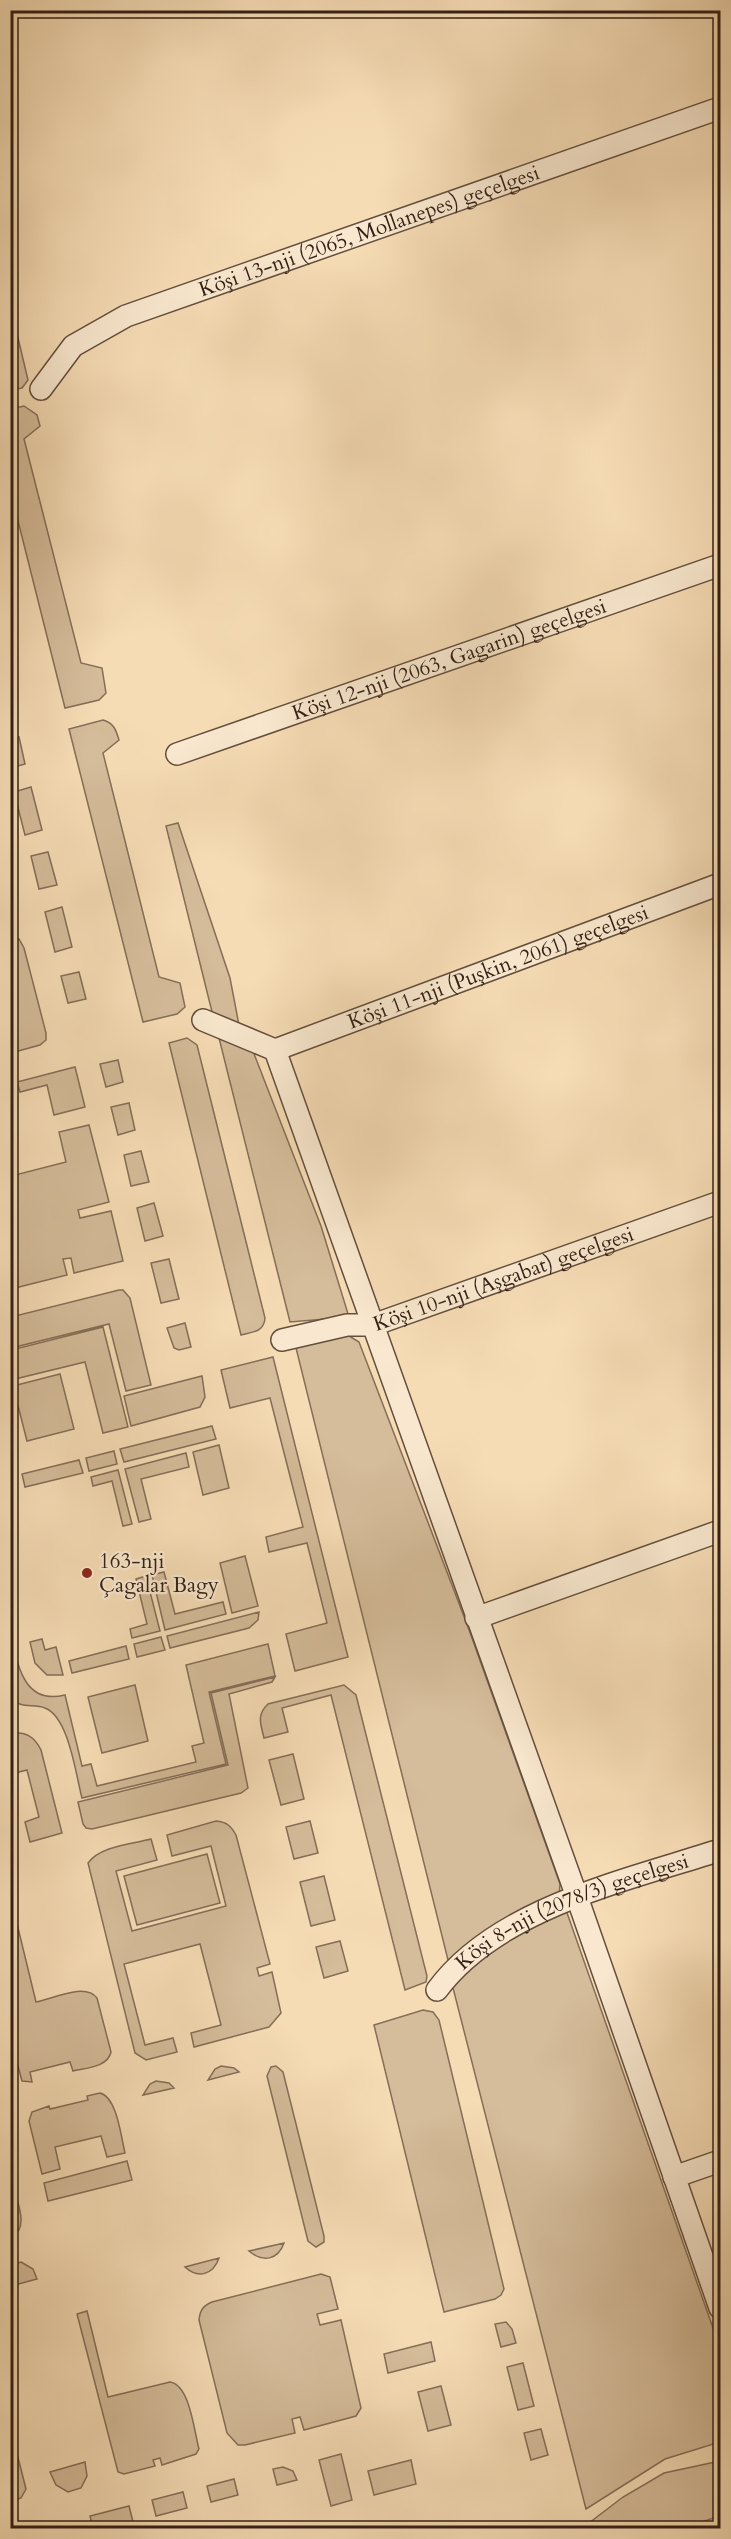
<svg xmlns="http://www.w3.org/2000/svg" width="731" height="2539" font-family="Cardo,serif">
<rect width="100%" height="100%" fill="#f6dcb5"/>
<filter id="stains"><feTurbulence type="fractalNoise" baseFrequency=".00333" numOctaves="4"/><feColorMatrix values="0 0 0 0 .2 0 0 0 0 .09 0 0 0 0 .02 0 0 0 .5 -.17"/></filter>
<radialGradient id="worn" r=".72"><stop offset=".6" stop-color="#630" stop-opacity="0"/><stop offset="1" stop-color="#630" stop-opacity=".3"/></radialGradient>
<path fill="#d5bc9a" stroke="#846e58" stroke-width="1.5" d="M10 304 28 380 22 388 11 390Z
M24 406 37 415 40 426 24 439 81 663 102 668 106 693 99 700 65 708 11 493V409Z
M103 720C114 723 116 730 119 740L103 753 159 977 180 983 185 1007 177 1014 143 1022 69 729Z
M19 737 25 764 11 768V739Z
M31 787 42 830 25 835 14 792Z
M178 823 230 978 239 1025 213 1016 166 826Z
M48 852 57 885 39 889 31 856Z
M62 907 72 947 55 952 45 912Z
M11 938 19 939 24 948 46 1033V1040L40 1045 11 1053Z
M79 972 86 999 68 1003 61 976Z
M218 1034 251 1046 321 1226 349 1317 290 1322Z
M187 1038 197 1045 265 1318C264 1332 253 1332 241 1335L169 1043Z
M118 1060 123 1082 106 1087 100 1064Z
M75 1067 85 1107 54 1115 47 1085 20 1092 17 1082Z
M129 1103 135 1130 118 1135 111 1107Z
M89 1125 109 1202 78 1210 80 1218 111 1211 123 1261 74 1273 71 1258 63 1259 67 1275 11 1289V1176L66 1162 59 1132Z
M141 1151 149 1182 131 1186 124 1155Z
M154 1203 163 1236 145 1241 137 1208Z
M169 1259 179 1299 161 1303 151 1263Z
M119 1290H123L130 1298 151 1385 126 1391 109 1324 11 1348V1317Z
M185 1323 191 1347 179 1350 174 1348 167 1328Z
M103 1327 128 1427 103 1433 85 1362 11 1380V1350Z
M346 1334 359 1342 468 1627 560 1884 559 1896 476 1940 448 1960 296 1348 317 1339Z
M273 1357 348 1657 295 1671 286 1634 327 1623 307 1543 269 1552 266 1537 303 1527 270 1398 230 1408 221 1370Z
M60 1374 74 1429 27 1441 13 1386Z
M202 1376 205 1397 200 1407 131 1426 124 1396Z
M212 1426 216 1439 124 1462 120 1449Z
M219 1445 229 1488 203 1495 193 1452Z
M114 1451 117 1464 89 1471 86 1458Z
M186 1453 189 1467 141 1479 151 1519 139 1522 125 1469Z
M79 1460 83 1473 25 1487 22 1474Z
M118 1470 132 1524 123 1526 112 1481 93 1486 91 1477Z
M245 1556 258 1606 232 1613 220 1563Z
M164 1572 175 1614 223 1602 226 1614 165 1630 152 1575Z
M146 1576 160 1631 132 1638 130 1629 147 1624 136 1579Z
M259 1612 258 1620 249 1628 170 1648 167 1636Z
M11 1636C18 1666 24 1705 65 1695L82 1766 91 1764 97 1786 196 1762 192 1746 204 1743 186 1665 268 1644 275 1676 209 1692 226 1764 82 1798C76 1776 69 1717 45 1708 33 1703 20 1710 11 1697Z
M161 1637 165 1650 137 1657 134 1644Z
M42 1639 45 1650 56 1647 63 1675H47L35 1663 30 1642Z
M126 1646 129 1659 72 1673 69 1661Z
M275 1677 272 1682 229 1694 248 1788 241 1793 92 1829 86 1828 83 1824 78 1802 228 1765 211 1693Z
M135 1685 148 1741 102 1753 88 1697Z
M344 1685 356 1695 427 1976 426 1982 405 1990 331 1695 282 1708 288 1732 264 1738C261 1725 256 1715 268 1704Z
M11 1733C26 1732 34 1736 41 1750L62 1833 30 1842 25 1822 39 1817 27 1770 11 1774Z
M293 1754 304 1799 281 1805 269 1760Z
M216 1821C227 1822 231 1826 236 1835L270 1964 257 1968 259 1976 272 1972 281 2013 269 2027 194 2047 191 2033 221 2025 200 1944 124 1964 145 2045 173 2038 177 2052 146 2060 135 2053 88 1863C100 1846 132 1844 151 1839L157 1860 116 1871 132 1931 226 1906 211 1846 172 1856 167 1835Z
M310 1821 318 1853 294 1859 286 1827Z
M207 1854 220 1903 137 1925 124 1876Z
M324 1876 335 1920 311 1926 300 1882Z
M11 1899 36 2002C53 1999 85 1982 97 1998L111 2052C108 2067 86 2068 73 2071L70 2062 30 2072 32 2082 22 2081 11 2040Z
M566 1910 720 2348V2442L665 2459 586 2509 452 1984 493 1949Z
M340 1941 348 1971 324 1978 316 1947Z
M423 2010 433 2012 439 2020 504 2289 501 2295 495 2299 444 2312 374 2025Z
M221 2066 234 2068 239 2072 208 2080 215 2069Z
M276 2066 283 2072 324 2236V2242L316 2247 308 2241 267 2076 271 2067Z
M156 2081 169 2083 174 2088 143 2095 150 2084Z
M100 2093C117 2097 121 2137 125 2153L107 2157 101 2136 55 2147 60 2169 42 2174 29 2121 32 2112 49 2106 50 2109 88 2100 87 2096Z
M127 2161 132 2180 48 2201 44 2183Z
M11 2185H13C17 2203 30 2227 11 2238Z
M284 2243C278 2260 263 2263 249 2251Z
M219 2258C213 2275 198 2279 185 2267Z
M21 2262 33 2269 37 2279 11 2286V2265Z
M321 2274 330 2277 338 2309 317 2314 320 2325 341 2320 361 2408 356 2416 304 2430 300 2417 292 2419 295 2433 245 2445H238L227 2433 199 2320C200 2310 203 2306 212 2302Z
M87 2311 108 2397 170 2382C190 2385 194 2431 199 2449L196 2454 162 2465 160 2458 153 2460 155 2466 124 2474 118 2472 77 2314Z
M506 2322 512 2329 516 2343 501 2347 495 2324Z
M431 2342 435 2361 388 2373 384 2354Z
M523 2363 534 2406 518 2410 507 2367Z
M441 2386 451 2425 428 2431 418 2392Z
M541 2429 548 2455 531 2460 524 2433Z
M11 2430 26 2489 21 2498 11 2502Z
M341 2454 352 2500 331 2506 319 2460Z
M411 2460 416 2484 374 2495 368 2471Z
M720 2461V2516L683 2528H590L589 2523 623 2497 664 2473Z
M85 2462 87 2476 81 2488 68 2492 56 2485 50 2472Z
M283 2467 293 2471 297 2480 277 2485 273 2469Z
M234 2479 238 2495 211 2502 207 2486Z
M183 2492 187 2508 156 2516 152 2500Z
M129 2506 133 2522 106 2528H93L90 2516Z"/>
<g fill="none" stroke-linecap="round" stroke-linejoin="round">
<defs>
<g id="minor">
<path id="s1" d="M41 389 73 346 126 316 720 108"/>
<path id="s2" d="M177 754 720 565"/>
<path d="M203 1020 275 1050 577 1897 720 2308"/>
<path id="s3" d="M275 1050 720 884"/>
<path id="s4" d="M282 1340 347 1325H373L720 1202"/>
<path d="M476 1618 720 1531"/>
<path id="s5" d="M437 1990C497 1908 628 1880 720 1850"/>
<path d="M674 2177 720 2161"/>
</g>
</defs>
<use href="#minor" stroke="#644e3d" stroke-width="24"/>
<use href="#minor" stroke="#f9e8cf" stroke-width="21"/>
</g>
<circle fill="#8f2418" stroke="#f9e8cf" stroke-width="2" cx="87" cy="1573" r="6"/>
<g text-anchor="middle" dominant-baseline="central" stroke-width="4.5" stroke-linejoin="round" paint-order="stroke">
<g font-size="21" fill="#331f15" stroke="#f9e8cf">
<text stroke="none"><textPath href="#s1" startOffset="372">Köşi 13-nji (2065, Mollanepes) geçelgesi</textPath></text>
<text stroke="none"><textPath href="#s2" startOffset="288">Köşi 12-nji (2063, Gagarin) geçelgesi</textPath></text>
<text stroke="none"><textPath href="#s3" startOffset="238">Köşi 11-nji (Puşkin, 2061) geçelgesi</textPath></text>
<text stroke="none"><textPath href="#s4" startOffset="231">Köşi 10-nji (Aşgabat) geçelgesi</textPath></text>
<text stroke="none"><textPath href="#s5" startOffset="160">Köşi 8-nji (2078/3) geçelgesi</textPath></text>
</g>
<g font-size="21" fill="#331f15" stroke="#f9e8cf" text-anchor="start">
<text x="99" y="1561">163-nji<tspan x="99" dy="24">Çagalar Bagy</tspan></text>
</g>
</g>
<rect width="731" height="2539" fill="none" stroke="#f6dcb5" stroke-width="36"/>
<rect x="12" y="12" width="707" height="2515" fill="none" stroke="#331f15" stroke-width="3"/>
<rect x="18" y="18" width="695" height="2503" fill="none" stroke="#331f15" stroke-width="1.5"/>
<rect width="100%" height="100%" filter="url(#stains)"/>
<rect width="100%" height="100%" fill="url(#worn)"/>
</svg>
